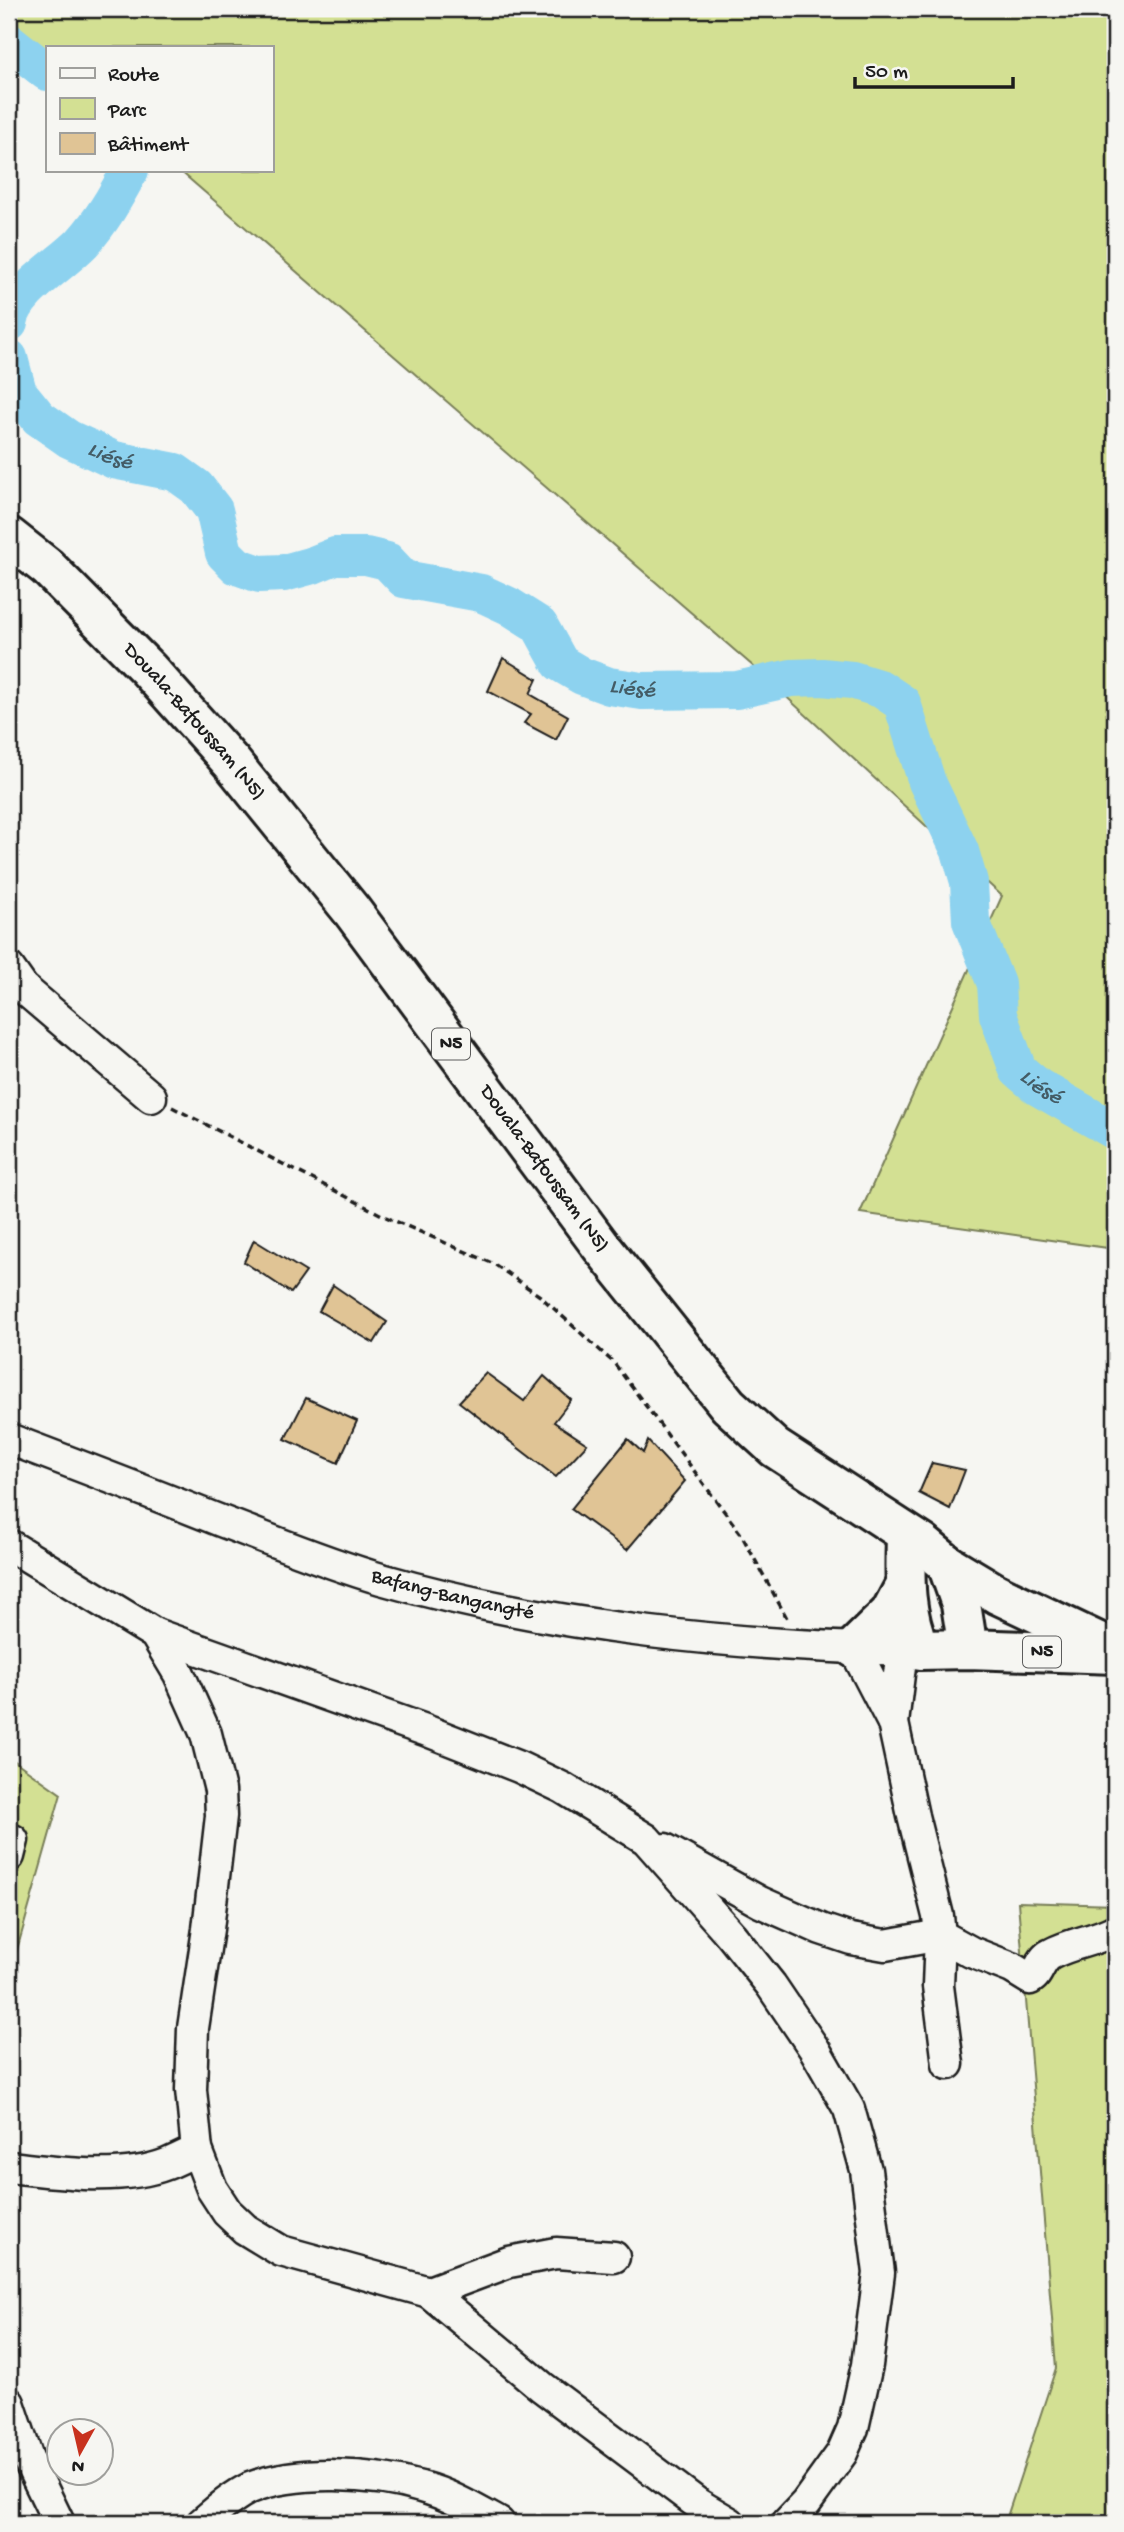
<svg xmlns="http://www.w3.org/2000/svg" width="1124" height="2532" font-family="'Gochi Hand',sans-serif">
<rect width="100%" height="100%" fill="#f6f6f2"/>
<filter id="ink" filterUnits="userSpaceOnUse"><feTurbulence type="fractalNoise" baseFrequency=".0143" numOctaves="2"/><feDisplacementMap in="SourceGraphic" scale="14" xChannelSelector="R" yChannelSelector="G"/><feConvolveMatrix kernelMatrix="1 2 1 2 8 2 1 2 1" color-interpolation-filters="sRGB"/></filter>
<g filter="url(#ink)">
<path fill="#d3e093" stroke="#787e58" stroke-width="2" d="M9 9H1115V1249L860 1213 1002 896 754 667 179 170H271V47H47V56L9 23Z
M9 1757 61 1794 9 1978Z
M1018 1902 1115 1905V2523H1005L1056 2368Z"/>
<g fill="none" stroke-linecap="round" stroke-linejoin="round">
<g stroke="#8dd2ef" stroke-width="38">
<path d="M9 42 47 72"/>
<path d="M9 323C13 292 61 265 82 243 102 221 116 196 130 170"/>
<path id="s1" d="M9 358 18 392 39 418 69 439 114 460 175 472 196 487 214 510 224 553 237 566 259 574 284 573 313 565 335 556H366L387 561 404 579 481 593 509 606 539 625 560 663 582 676 609 686 642 691 737 690 791 678 822 677 852 680 881 689 902 703 927 782 960 851 969 882 971 921 996 984 998 1015 1018 1070 1038 1087 1115 1131"/>
</g>
</g>
<path fill="#e0c495" stroke="#1c1c1c" stroke-width="2" d="M503 658 537 679 530 694 568 716 556 740 524 723 531 714 488 691Z
M254 1240 306 1272 291 1293 244 1262Z
M333 1285 387 1322 374 1343 319 1311Z
M486 1373 524 1401 544 1376 571 1400 554 1422 587 1444 556 1477 459 1402Z
M306 1398 357 1421 338 1463 285 1439Z
M628 1439 643 1453 648 1441 685 1481 627 1550 571 1509Z
M932 1463 965 1470 950 1509 919 1493Z"/>
<g fill="none" stroke-linecap="round" stroke-linejoin="round">
<defs>
<g id="minor">
<path d="M9 968 23 988 151 1097"/>
<path id="s2" d="M9 1439C80 1466 151 1493 221 1521 274 1541 326 1563 381 1579 556 1629 739 1646 920 1650"/>
<path d="M9 1545 155 1634 179 1674 206 1734 220 1790 221 1816 208 1929 193 2028 191 2090 197 2150 212 2189 227 2212 245 2229 281 2251 429 2292 509 2262 556 2253 614 2257"/>
<path d="M155 1634 425 1730 519 1767 563 1788 646 1839 731 1935 771 1985 815 2050 849 2109 866 2170 879 2273 867 2365 853 2428 842 2453 806 2503 787 2523"/>
<path d="M854 1648 893 1723"/>
<path d="M902 1650 893 1723 913 1816 938 1916 940 1935 938 1986 948 2064"/>
<path d="M665 1849 760 1902 821 1929 851 1939 885 1945 940 1935 971 1952 1012 1968 1030 1979C1040 1974 1039 1960 1051 1954 1071 1943 1095 1941 1115 1930"/>
<path d="M9 1856 13 1840"/>
<path d="M9 2167C57 2172 120 2182 167 2164 177 2160 187 2155 197 2150"/>
<path d="M429 2292 542 2387 698 2504 730 2523"/>
<path d="M9 2403 28 2459 59 2523"/>
<path d="M202 2523C216 2511 233 2496 250 2488 297 2469 372 2473 421 2487 448 2494 474 2509 499 2523"/>
</g>
<g id="highway">
<path id="s3" d="M9 537 47 567 148 669 232 763 352 911 600 1245 728 1405 775 1448 923 1544 947 1564 961 1604 968 1649"/>
<path d="M906 1534C905 1578 903 1609 920 1650L968 1649 1115 1654"/>
<path d="M947 1564 997 1594 1113 1649"/>
<path d="M854 1648 890 1613 904 1587"/>
</g>
</defs>
<use href="#minor" stroke="#1c1c1c" stroke-width="35"/>
<use href="#highway" stroke="#1c1c1c" stroke-width="44"/>
<path stroke="#1c1c1c" stroke-width="3.5" stroke-dasharray="7 5" stroke-linecap="butt" d="M172 1107 386 1217 494 1264 540 1296 614 1363 741 1534 788 1620"/>
<use href="#minor" stroke="#f6f6f2" stroke-width="30"/>
<use href="#highway" stroke="#f6f6f2" stroke-width="38"/>
</g>
</g>
<g text-anchor="middle" dominant-baseline="central" stroke-width="5" stroke-linejoin="round" paint-order="stroke">
<g fill="#f6f6f2" stroke="#5d5d5c" stroke-width="2">
<rect x="432" y="1028.5" width="38" height="31" rx="5"/>
<rect x="1023" y="1636.5" width="38" height="31" rx="5"/>
</g>
<g font-size="19" font-weight="bold" fill="#1c1c1c">
<text x="451" y="1044">N5</text>
<text x="1042" y="1652">N5</text>
</g>
<g font-size="21" fill="#1c1c1c" stroke="#f6f6f2">
<text stroke="none"><textPath href="#s3" startOffset="262">Douala-Bafoussam (N5)</textPath></text>
<text stroke="none"><textPath href="#s3" startOffset="830">Douala-Bafoussam (N5)</textPath></text>
<text stroke="none"><textPath href="#s2" startOffset="471">Bafang-Bangangté</textPath></text>
</g>
<g font-size="23" font-style="italic" fill="#445c66" stroke="#f6f6f2">
<text stroke="none"><textPath href="#s1" startOffset="150">Liésé</textPath></text>
<text stroke="none"><textPath href="#s1" startOffset="780">Liésé</textPath></text>
<text stroke="none"><textPath href="#s1" startOffset="1474">Liésé</textPath></text>
</g>
</g>
<rect width="1124" height="2532" fill="none" stroke="#f6f6f2" stroke-width="35"/>
<rect x="18" y="18" width="1089" height="2497" fill="none" stroke="#1c1c1c" stroke-width="2.5" filter="url(#ink)"/>
<rect x="46" y="46" width="228" height="126" fill="#f6f6f2" stroke="#9f9f9c" stroke-width="2"/>
<rect x="60" y="68" width="35" height="10" fill="#f6f6f2" stroke="#9f9f9c" stroke-width="2"/>
<text x="108" y="80" font-size="21" fill="#1c1c1c">Route</text>
<rect x="60" y="98" width="35" height="21" fill="#d3e093" stroke="#9f9f9c" stroke-width="2"/>
<text x="108" y="116" font-size="21" fill="#1c1c1c">Parc</text>
<rect x="60" y="133" width="35" height="21" fill="#e0c495" stroke="#9f9f9c" stroke-width="2"/>
<text x="108" y="150" font-size="21" fill="#1c1c1c">Bâtiment</text>
<g transform="translate(80 2452) rotate(188)"><circle r="33" fill="#f6f6f2" stroke="#9f9f9c" stroke-width="2"/>
<path d="M0-5L12 26L0 18L-12 26Z" fill="#c8321e"/>
<text y="-10" font-size="19" font-weight="bold" text-anchor="middle" fill="#1c1c1c">N</text>
</g>
<path d="M855 77v10h158v-10" fill="none" stroke="#1c1c1c" stroke-width="3.5"/>
<text x="865" y="77" font-size="21" fill="#1c1c1c" stroke="#f6f6f2" stroke-width="5" paint-order="stroke">50 m</text>
</svg>
